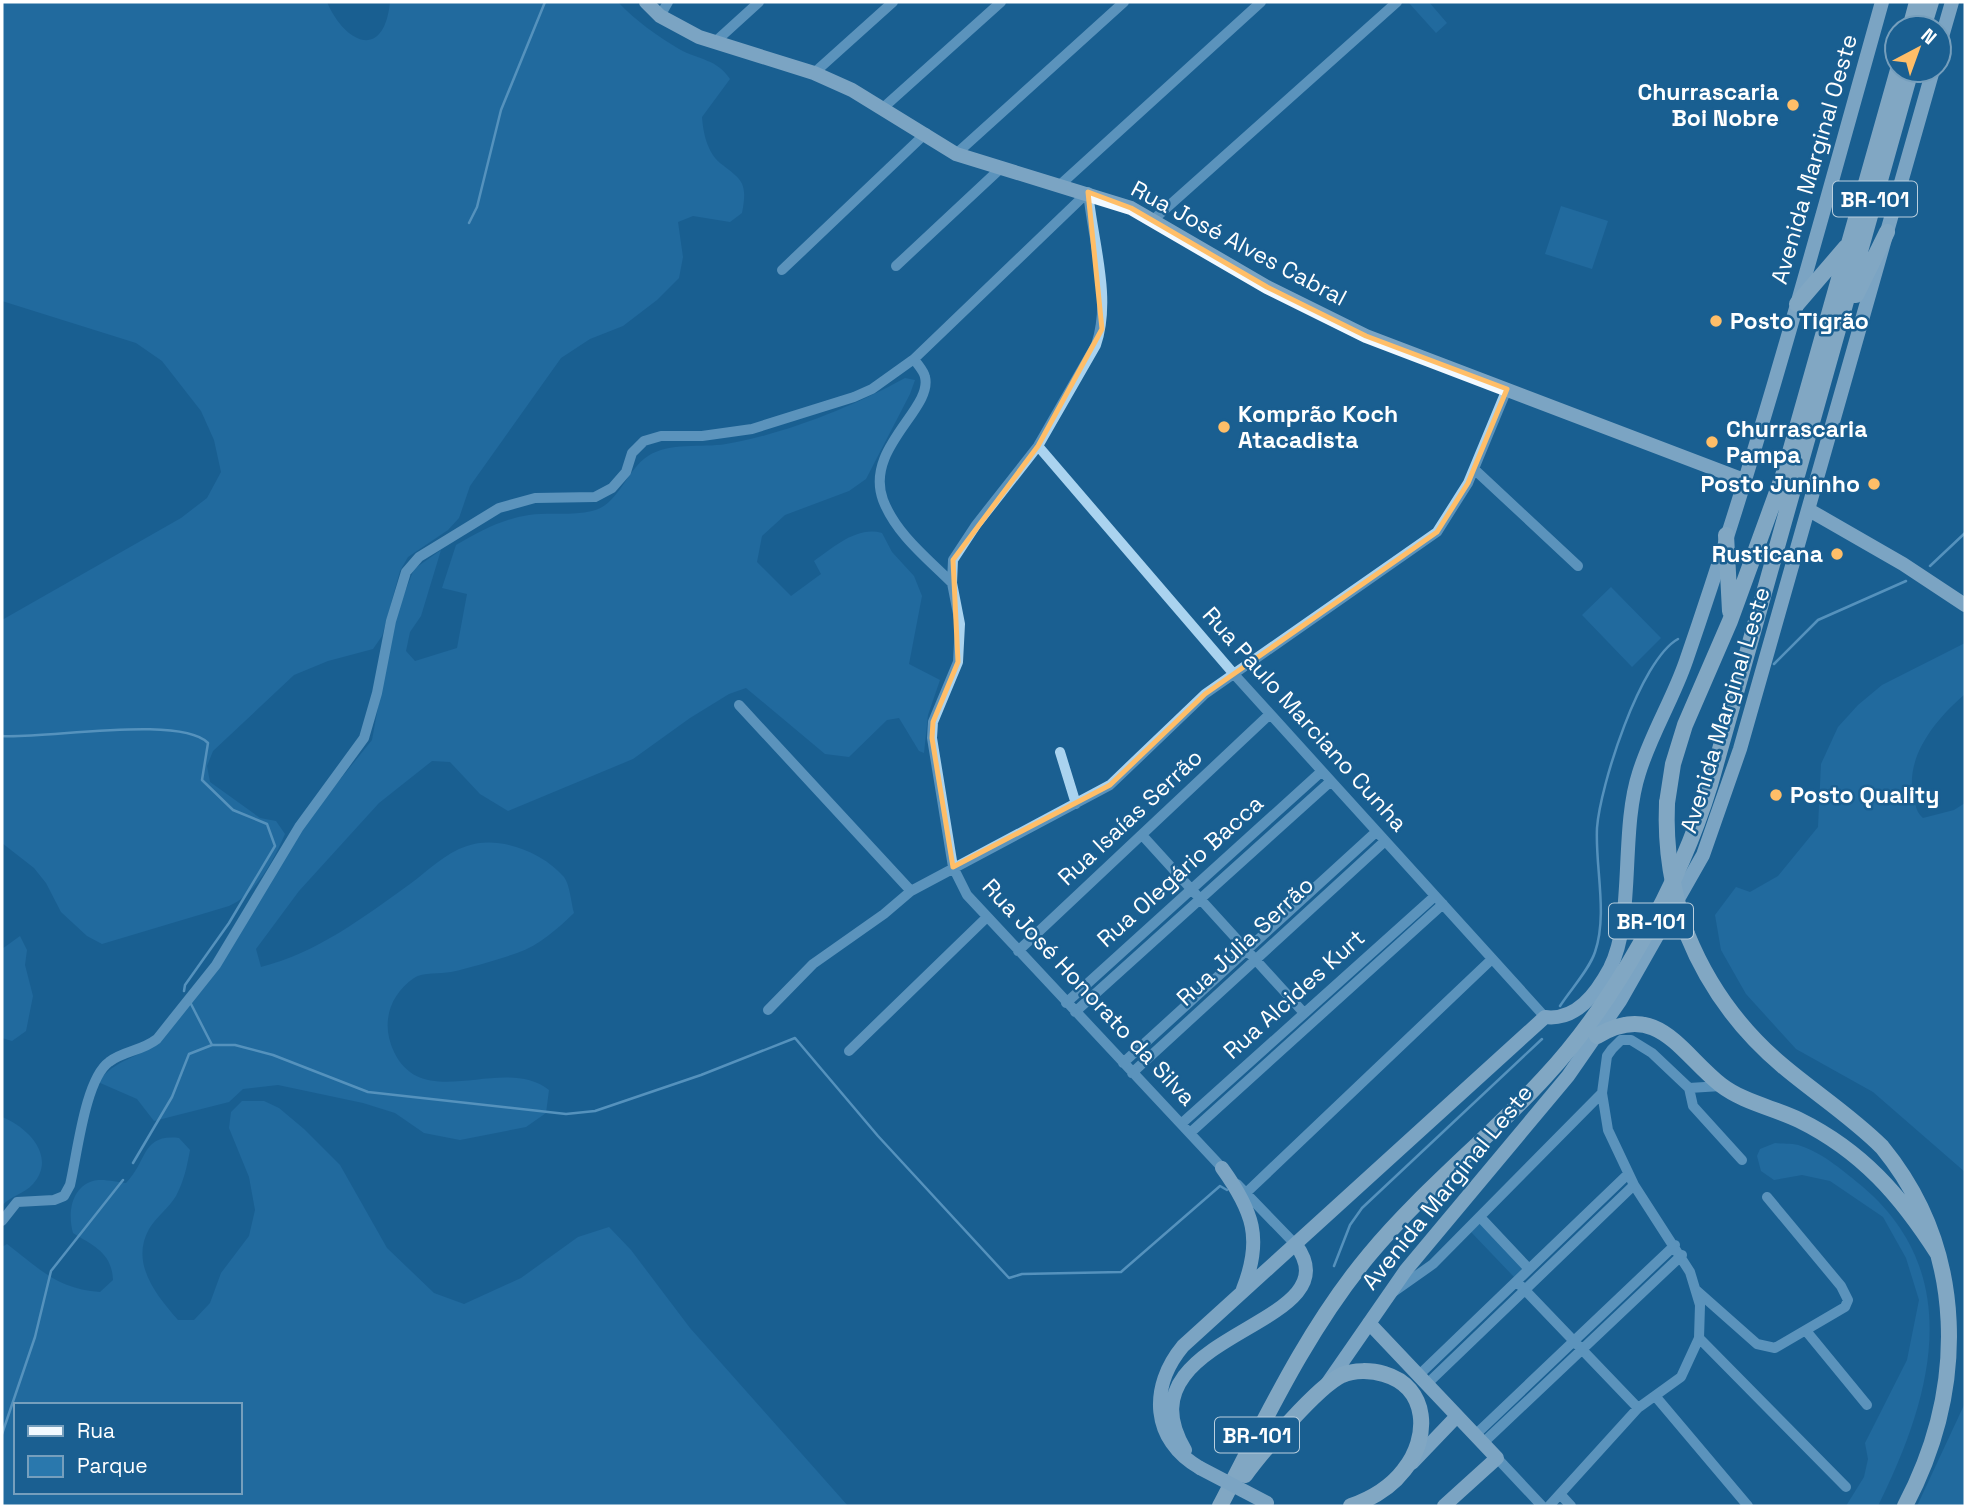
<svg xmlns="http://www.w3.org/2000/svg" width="1967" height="1508" font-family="'Space Grotesk',sans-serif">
<rect width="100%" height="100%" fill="#1a5f91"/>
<path fill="#2a78ad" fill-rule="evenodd" d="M2 2H327C345 44 384 61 390 2H618C636 21 656 35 679 49 699 60 717 59 730 79L702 117C703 132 707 152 720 163 742 180 748 182 742 213L730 222 693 216 678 222 683 257 679 278 657 300 623 326 590 339 561 358 470 486 459 518 448 530 408 557 400 571 382 636 373 649 328 661 294 675 213 751 207 766 210 782 260 818 276 821 285 834C273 861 257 893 229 906L102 944 87 936 61 912 46 883 34 868 2 843V620L181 518 207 498 221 472 214 440 201 411 162 361 136 343 2 301Z
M1429 2 1447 23 1436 33 1409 3Z
M1561 206 1608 221 1592 269 1545 254Z
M905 378 915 380 910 394 866 479 849 491 785 515 762 536 757 562 791 596 821 574 814 561C834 547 857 526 882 533L892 552 914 576 922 596 909 664 940 680 928 715 924 753 919 751 899 718 887 720 849 757 825 754 746 688 729 694 690 718 633 759 508 811 480 794 450 762 432 761 379 803 299 891 256 949 261 967C317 953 364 917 410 884 428 871 445 853 467 846 499 835 542 852 564 877 570 885 571 903 574 913 557 929 540 945 517 953 497 960 472 967 451 972 440 974 423 972 414 978 388 996 381 1025 394 1052 424 1114 503 1054 549 1090L546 1113 526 1127 460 1140 424 1133 395 1113 363 1103 278 1085 243 1089 229 1102 154 1121 137 1099 98 1082C114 1060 140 1057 161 1041L300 829 372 740 394 620 414 569 441 550 421 616 410 632 406 651 415 661 457 648 467 594 442 588 456 545C479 532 502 519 529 515 550 512 572 516 592 511 619 505 626 470 648 456 669 442 702 448 726 444 785 434 852 407 905 378Z
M1611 587 1661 638 1632 667 1582 615Z
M1965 643V694C1936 719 1903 758 1914 799 1916 807 1917 813 1923 818L1954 810 1965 803V1172L1873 1092 1796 1049 1746 994 1721 950 1715 915 1736 887 1750 892 1778 876 1818 827 1821 764 1838 727 1858 705 1882 685Z
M20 936 27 950 25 965 33 996 26 1031 12 1041 2 1038V949Z
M242 1101H264L279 1108 304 1129 340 1165 387 1248 434 1293 464 1304 521 1278 578 1237 609 1227 631 1250 690 1328 848 1506H2V1247L7 1244C40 1269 57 1289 100 1292L113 1280C112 1253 94 1246 73 1233 68 1215 70 1188 93 1181 101 1178 117 1182 126 1183 148 1161 141 1134 179 1138L190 1150C187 1166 184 1181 176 1196 169 1208 156 1217 149 1229 130 1263 156 1295 178 1320H194L210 1303 221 1273 249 1236 255 1210 249 1177 229 1128 231 1112ZM16 1405H240V1492H16Z
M2 1117C28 1127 57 1157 33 1184 24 1194 10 1196 2 1206Z
M1775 1143C1783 1144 1793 1143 1801 1146 1823 1153 1846 1173 1863 1187 1967 1276 1931 1399 1878 1506H1846L1864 1477 1868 1459 1865 1443 1907 1360 1919 1300 1906 1258 1883 1217 1830 1181 1802 1175 1774 1180 1761 1171 1757 1156 1760 1149Z
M1480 1223 1523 1269 1514 1277 1471 1232Z
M1965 1403V1506H1917Z"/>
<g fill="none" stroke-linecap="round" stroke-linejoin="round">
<path stroke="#9dd0f1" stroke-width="2.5" d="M469 223 477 207 501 110 545 2
M1930 566 1965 533
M1774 664 1818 620 1906 581
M2 736C46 739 180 715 208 743L202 780 233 810 267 824 275 846 229 923 185 985 184 991
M190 1002 212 1045
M1560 1006C1571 989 1589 970 1595 952 1608 914 1595 867 1597 828 1600 786 1640 660 1678 639
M133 1163 172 1097 189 1054 212 1045H235L273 1055 368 1092 566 1114 595 1111 701 1075 795 1038 878 1136 1009 1278 1022 1274 1121 1272 1220 1186 1227 1190
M1334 1266 1350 1225 1362 1208 1542 1039
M2 1434 35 1337 51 1271 123 1180"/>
<path stroke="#aad3ef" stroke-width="10" d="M660 16 668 2
M715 42 759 2
M814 73 893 2
M884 107 1001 2
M956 154 1124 2
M1061 184 1261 2
M1088 192C1093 242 1112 298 1096 345L1038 446 976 525 953 560 952 583 960 624 958 662 933 722 932 738 953 867 967 895 1226 1172
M1153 220 1397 2
M896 266 1001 168
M782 270 926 133
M914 359C917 364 924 371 925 377 933 409 864 448 883 500 896 534 927 558 952 583
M1038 446 1233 673 1545 1017
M1474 469 1578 566
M739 705 911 891
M1060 752 1076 804
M1142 835 1304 1013
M1018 951 1270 714
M1066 1003 1322 771
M768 1010 813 964 884 914 911 891 1110 785 1205 694 1437 532 1468 483 1507 389
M1075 1012 1331 781
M849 1051 986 918
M1123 1063 1376 832
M1132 1073 1385 841
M1689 1088 1721 1086
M1181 1124 1435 896
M1190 1133 1443 904
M1237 1184 1296 1245
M1246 1193 1492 959
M1480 1217 1529 1269
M2 1221 17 1202 54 1200 64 1196 70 1185C77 1156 85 1079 109 1062 123 1051 142 1051 157 1039L216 965 299 827 364 738 377 693 391 621 406 572 419 557 499 508 535 498 595 497 612 488 626 472 632 453 644 441 661 436H702L752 429 854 397 872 389 914 359 1088 192
M1521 1286 1638 1408
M1696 1290 1757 1344 1775 1348 1845 1307 1848 1300 1841 1286 1767 1197
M1392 1293 1433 1264 1602 1093
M1807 1332 1867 1405
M1699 1338 1846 1487
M1419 1375 1628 1174
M1427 1384 1634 1185
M1656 1397 1748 1506
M1475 1435 1675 1245
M1483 1443 1682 1255
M1497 1458 1542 1506
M1560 1494 1571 1506
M1549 1506 1638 1408 1681 1377 1699 1338 1700 1305 1690 1272 1634 1185 1608 1130 1602 1093 1607 1056 1612 1049 1621 1040H1631L1652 1053 1689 1088 1693 1106 1742 1160"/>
<path stroke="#f2f9ff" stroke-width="14" d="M646 2 660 16 699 37 814 73 852 90 956 154 1131 208 1267 287 1366 336 1744 480
M1939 47 1952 2
M1809 510 1903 564 1965 605
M1222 1168C1253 1211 1263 1239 1243 1289
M1369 1323 1497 1458 1444 1506
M1327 1384 1406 1270 1568 1076 1620 1001 1703 855 1740 749 1933 70
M1185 1450C1115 1332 1357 1328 1296 1245
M1412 1463 1457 1416
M1200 1468C1151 1440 1149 1387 1183 1346L1545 1017C1576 1021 1596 994 1610 968 1635 919 1620 831 1639 773 1651 734 1673 699 1686 661 1761 444 1820 223 1882 2"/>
<path stroke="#fff" stroke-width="16" d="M1910 28 1917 2
M1923 28 1931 2
M1856 295 1887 232
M1797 304 1846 247
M1726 535 1730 611
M1667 803 1673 764 1685 725 1730 621 1785 470 1898 70
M1687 934C1708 986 1740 1030 1783 1066 1815 1093 1852 1117 1882 1147 1967 1251 1967 1388 1905 1506
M1597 1036C1658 1000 1680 1053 1721 1085 1743 1102 1774 1108 1799 1120 1862 1151 1901 1196 1938 1254
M1245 1475C1261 1453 1318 1386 1342 1375 1354 1370 1371 1370 1384 1374 1429 1387 1430 1438 1404 1470 1391 1487 1371 1499 1351 1506
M1220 1506C1265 1420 1306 1331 1369 1255 1422 1191 1488 1139 1544 1078 1615 1002 1680 884 1710 785L1911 70"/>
<path stroke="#f2f9ff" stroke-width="14" d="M1200 1468 1267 1503"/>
<path stroke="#fff" stroke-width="16" d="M1667 803C1665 850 1672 890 1687 934"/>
</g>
<path d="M0 0H1967V1508H0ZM1088 192 1131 208 1267 287 1366 336 1507 389 1468 483 1437 532 1205 694 1110 785 953 867 932 738 933 722 958 662 953 560 1038 446 1102 329Z" fill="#1a5f91" fill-opacity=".55" fill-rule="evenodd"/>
<path fill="none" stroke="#ffbe68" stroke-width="5" stroke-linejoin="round" d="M1088 192 1131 208 1267 287 1366 336 1507 389 1468 483 1437 532 1205 694 1110 785 953 867 932 738 933 722 958 662 953 560 1038 446 1102 329Z"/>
<g fill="#ffbe68" stroke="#1a5f91" stroke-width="2.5">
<circle cx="1793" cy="105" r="7"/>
<circle cx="1716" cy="321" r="7"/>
<circle cx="1224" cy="427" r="7"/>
<circle cx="1712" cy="442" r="7"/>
<circle cx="1874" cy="484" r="7"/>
<circle cx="1837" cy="554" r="7"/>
<circle cx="1776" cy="795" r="7"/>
</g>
<g text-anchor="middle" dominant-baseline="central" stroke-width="5" stroke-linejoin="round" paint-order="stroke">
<g fill="#1a5f91" stroke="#bacfde" stroke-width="2">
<rect x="1833" y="181.5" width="84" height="35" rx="5"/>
<rect x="1609" y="903.5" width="84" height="35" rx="5"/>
<rect x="1215" y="1417.5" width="84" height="35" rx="5"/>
</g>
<g font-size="21" font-weight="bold" fill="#fff">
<text x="1875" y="199">BR-101</text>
<text x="1651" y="921">BR-101</text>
<text x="1257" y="1435">BR-101</text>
</g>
<g font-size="23" font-weight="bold" fill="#fff" stroke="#1a5f91" text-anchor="start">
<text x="1779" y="92" text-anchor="end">Churrascaria<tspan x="1779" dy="26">Boi Nobre</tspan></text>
<text x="1730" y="321">Posto Tigrão</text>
<text x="1238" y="414">Komprão Koch<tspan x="1238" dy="26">Atacadista</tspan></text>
<text x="1726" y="429">Churrascaria<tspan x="1726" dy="26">Pampa</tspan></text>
<text x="1860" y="484" text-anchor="end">Posto Juninho</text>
<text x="1823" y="554" text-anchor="end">Rusticana</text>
<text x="1790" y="795">Posto Quality</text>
</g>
<g font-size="23" fill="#fff" stroke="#1a5f91">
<text transform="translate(1814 159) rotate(-74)">Avenida Marginal Oeste</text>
<text transform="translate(1239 243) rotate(28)">Rua José Alves Cabral</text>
<text transform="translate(1725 710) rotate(-73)">Avenida Marginal Leste</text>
<text transform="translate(1305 719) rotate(48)">Rua Paulo Marciano Cunha</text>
<text transform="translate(1130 817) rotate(-43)">Rua Isaías Serrão</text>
<text transform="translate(1180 871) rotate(-42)">Rua Olegário Bacca</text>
<text transform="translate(1245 941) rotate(-43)">Rua Júlia Serrão</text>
<text transform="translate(1089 992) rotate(47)">Rua José Honorato da Silva</text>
<text transform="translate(1294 994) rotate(-42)">Rua Alcides Kurt</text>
<text transform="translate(1447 1187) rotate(-51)">Avenida Marginal Leste</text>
</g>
</g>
<rect width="1967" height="1508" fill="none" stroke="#ffffff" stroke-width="7"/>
<rect x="14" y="1403" width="228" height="91" fill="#1a5f91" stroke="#769fbd" stroke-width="2"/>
<rect x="28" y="1426" width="35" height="10" fill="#f2f9ff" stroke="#769fbd" stroke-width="2"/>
<text x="77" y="1438" font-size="21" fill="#ffffff">Rua</text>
<rect x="28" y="1456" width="35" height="21" fill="#2a78ad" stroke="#769fbd" stroke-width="2"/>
<text x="77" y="1473" font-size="21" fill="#ffffff">Parque</text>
<g transform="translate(1918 49) rotate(41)"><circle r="33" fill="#1a5f91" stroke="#769fbd" stroke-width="2"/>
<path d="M0-5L12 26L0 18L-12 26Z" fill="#ffbe68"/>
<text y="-10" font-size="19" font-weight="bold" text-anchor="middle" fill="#ffffff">N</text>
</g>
</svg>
